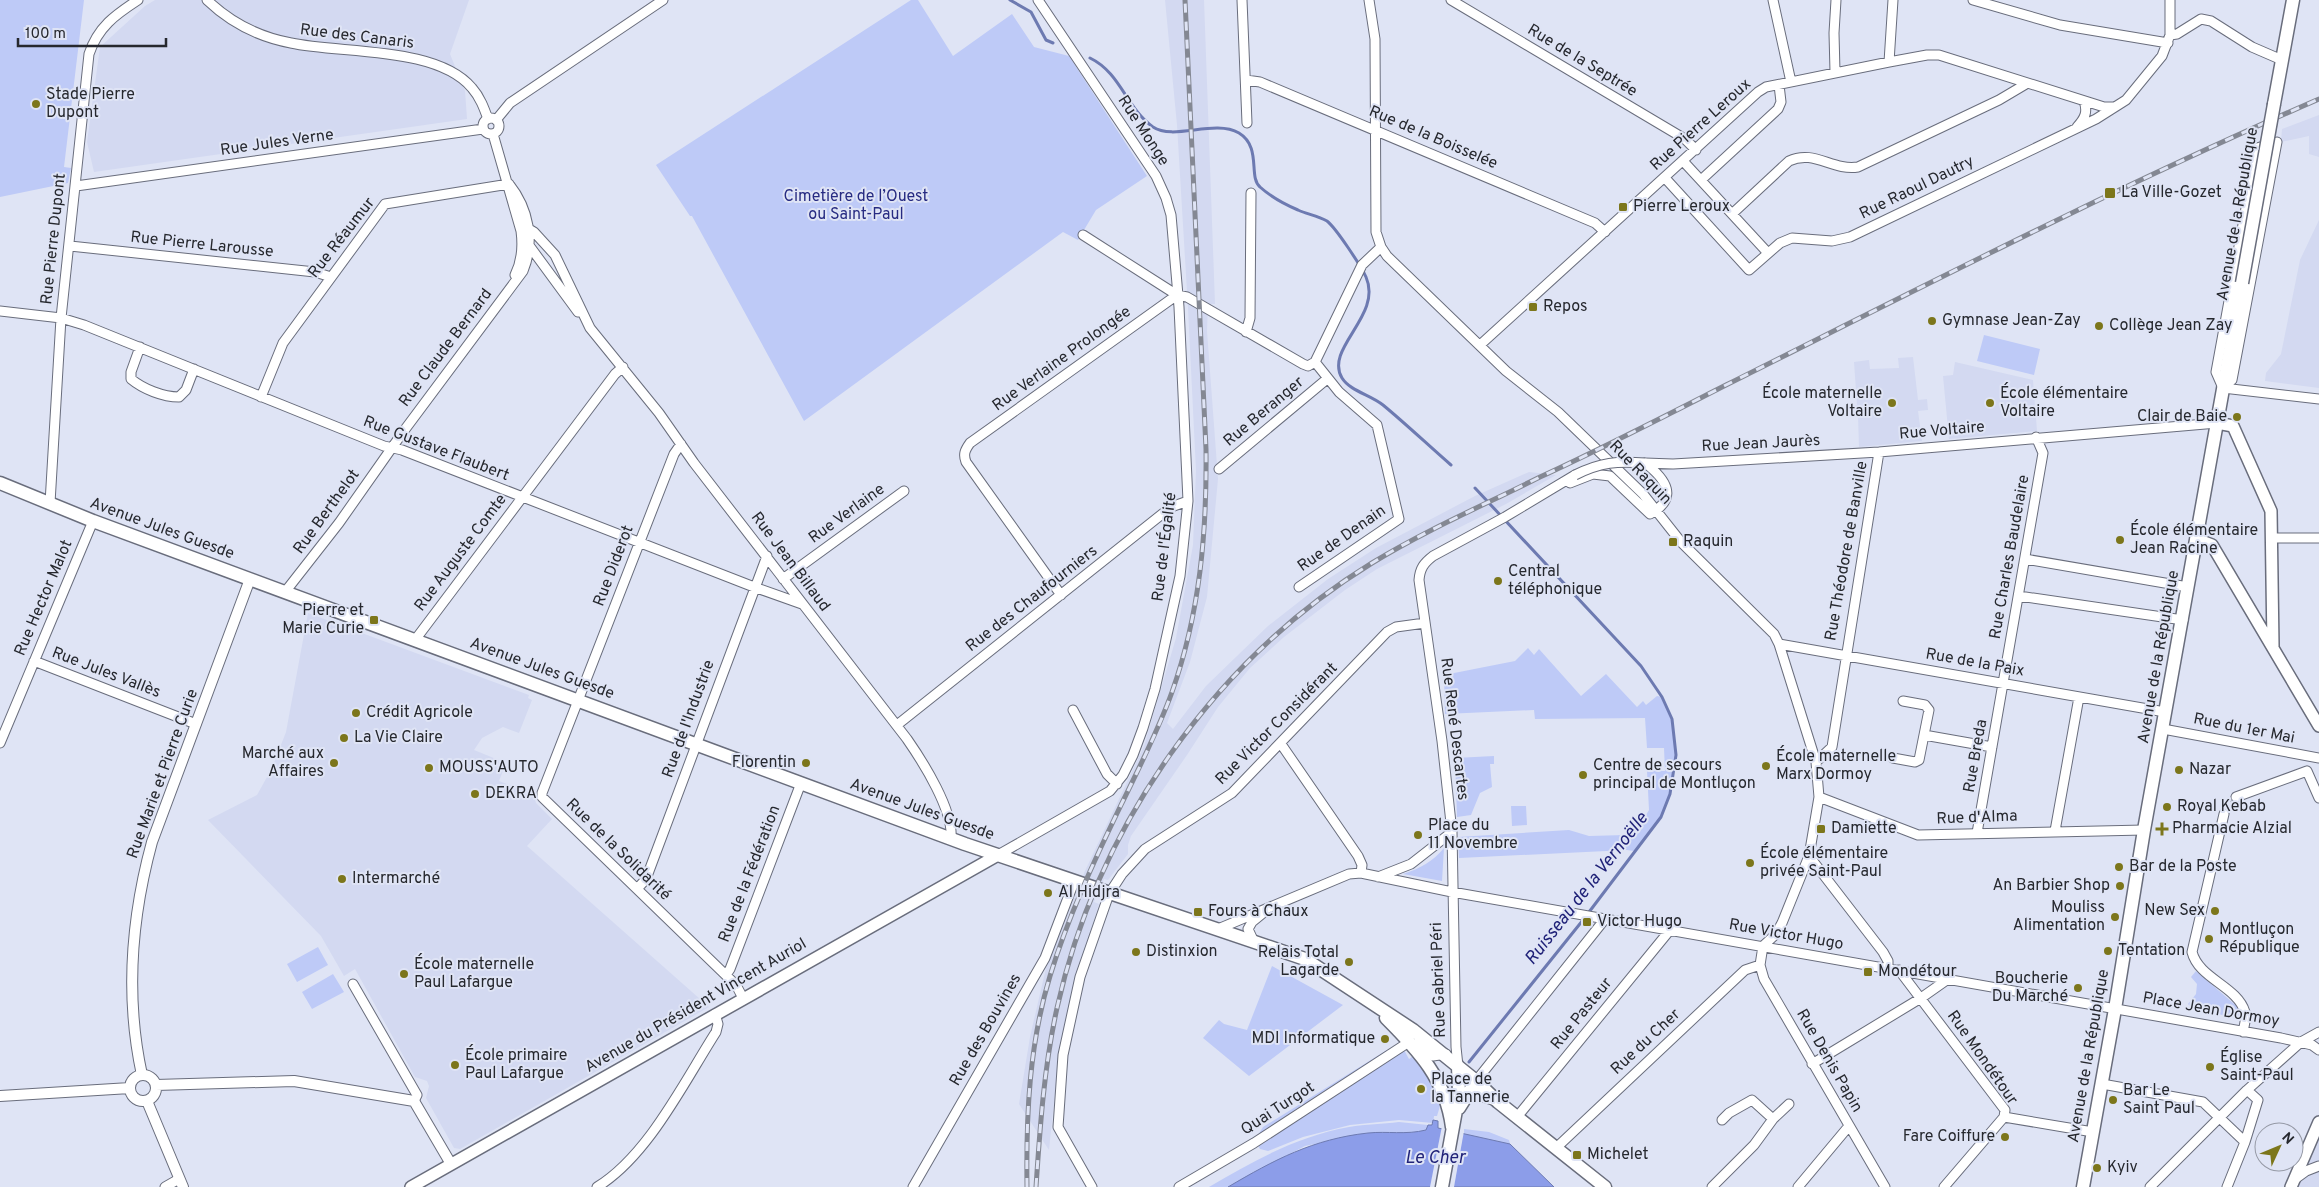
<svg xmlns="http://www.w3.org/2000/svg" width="2319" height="1187" font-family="Overpass,sans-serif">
<rect width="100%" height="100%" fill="#dfe4f5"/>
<path fill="#d3d9f1" d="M155 0H469L450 54 465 91 467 119 94 172 87 142 100 47 145 6Z
M1165 0H1204L1215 304H1208L1207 331 1218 479 1207 597 1190 662 1167 723 1173 729 1206 686 1268 626 1328 579 1376 548 1475 496 1529 472 1556 475 1506 504 1377 569 1345 590 1284 637 1250 668 1218 707 1187 755 1131 836 1128 845V854L1108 880 1104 879 1094 902 1099 904 1076 977 1060 1044 1049 1150 1019 1104 1030 1037 1046 968 1085 871 1144 746 1176 638 1193 545 1196 471 1188 308 1177 125Z
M2319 115V157L2309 154V136L2281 142 2282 129Z
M2319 220V388L2265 381 2266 373 2281 354 2300 260Z
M1913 357 1918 400 1927 399 1928 410 1918 411 1922 441 1859 447 1858 416H1849V406L1857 405 1854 362 1869 360 1870 369 1899 368 1898 358Z
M1955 362 2033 380 2037 431 1949 439 1943 376 1953 375Z
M308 613 529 695 528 698 532 700 519 733 503 727 482 738 474 750 506 763 499 781 533 794 536 803 552 819 527 846 709 1007 460 1149 454 1148 426 1098 429 1086 427 1081 415 1077 355 969 344 976 321 936 208 820 257 795 272 768 286 732Z
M2319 1129V1187H2291Z"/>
<path fill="#becaf7" d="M0 0H84L64 167 71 168 68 183 0 197Z
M911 0H918L953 56 1012 14 1034 47 1069 56 1147 176 1096 210 1078 240 1063 232 804 421 692 216H690L656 165Z
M1984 335 2040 349 2034 375 1977 361Z
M1528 648 1534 655 1539 649 1581 696 1606 674 1637 707 1643 701 1646 705 1657 696 1662 697 1672 719 1676 755 1670 794 1661 817 1634 851 1627 850 1459 858 1458 837 1569 830 1589 836 1625 835 1639 827 1649 810 1647 771H1665L1664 748H1647L1645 718 1535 719 1534 710 1445 714 1444 675 1515 661Z
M1494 756V764H1490L1492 787 1480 793 1471 815 1457 817 1455 758Z
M1511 806H1526L1527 825 1512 826Z
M1444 848 1442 881 1403 874C1421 868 1432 862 1444 848Z
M318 947 328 965 297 982 287 964Z
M1272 966 1343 1005 1249 1076 1203 1038 1219 1020 1224 1024 1247 1030Z
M2196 971 2240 1009 2242 1013 2239 1018C2230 1020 2208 1010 2202 1004L2193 1009 2188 1004 2196 994 2197 984 2191 977Z
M333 974 344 992 312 1009 302 992Z
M1387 1050H1404L1409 1059 1416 1054 1443 1096 1437 1116H1434L1433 1123 1399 1120 1350 1125 1303 1137 1268 1151 1260 1149 1255 1140 1263 1127Z
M1399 1122 1428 1125 1426 1130 1414 1133H1368L1305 1146 1228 1187H1209C1253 1161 1298 1136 1349 1127 1366 1124 1383 1124 1399 1122Z
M1464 1129 1489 1132 1509 1140 1510 1144 1464 1134Z"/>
<path fill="#8c9de9" stroke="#6d7ab1" d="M1433 1120 1438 1121V1128L1510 1144 1554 1187H1228C1274 1160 1313 1139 1368 1133 1387 1131 1406 1135 1426 1130L1428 1125H1432Z"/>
<path fill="#dfe4f5" d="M1442 1126 1464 1131 1454 1187H1430Z"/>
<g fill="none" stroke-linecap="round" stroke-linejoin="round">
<path stroke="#6d7ab1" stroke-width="3" d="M1010 0 1031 12 1046 40 1053 43
M1090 58C1121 73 1126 108 1153 127 1174 141 1214 119 1239 133 1262 147 1248 177 1260 187 1270 196 1286 205 1298 210 1307 214 1318 216 1327 221 1336 228 1361 266 1366 277 1383 316 1324 348 1342 378 1350 391 1371 395 1383 405 1406 424 1428 445 1451 465
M1469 1062 1583 920 1661 817 1670 794 1676 755 1672 719 1662 697 1641 666 1475 488"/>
<path stroke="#babecd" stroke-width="9" stroke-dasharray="9 4.5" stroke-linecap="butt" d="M2224 814 2236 797"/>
<defs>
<path id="minor" d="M207 0C230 22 259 37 291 43 342 54 437 46 472 88 480 97 484 108 488 119
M1242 0 1247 123
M1369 0 1375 39 1376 232 1381 247 1387 256 1506 371 1558 412 1643 494 1681 542 1774 634 1779 644 1816 762 1819 797 1809 856 1782 923 1776 934 1763 946
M1451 0 1685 139 1696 150
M1773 0 1791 82
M1973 0 2060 25 2168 43
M2170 35 2177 34 2201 19 2211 21 2252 47 2282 60
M1889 62 1893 0
M1835 72 1834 33 1836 0
M1246 80 1260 82 1595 223 1605 232
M483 126a8 8 0 1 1 16 0a8 8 0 1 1-16 0Z
M496 120 510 103 663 0
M2077 127C2085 118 2088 112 2084 101
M493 134 521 231C523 246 522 261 515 275
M2277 142 2232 380 2223 388 2216 372 2257 148Z
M1683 161 1768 253
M1665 178 1749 270 1780 243 1792 238 1832 241 1850 237 2096 119 2126 100 2162 56 2170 35V0
M1701 180 1778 109 1781 102 1779 85
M76 186 483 129
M1732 214 1789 161C1814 149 1832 171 1858 167L1999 100 2026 84
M521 231 529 229 534 232 555 255 590 328 659 413 694 463 907 739C923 762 954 811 951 839
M1083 235 1177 295 1187 297 1303 364 1308 366 1315 362
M528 244 578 312
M70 246 315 272 331 277
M0 311 61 318 84 325 384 446 402 450 754 587 802 604
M1246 332 1250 318 1251 193
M1480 345 1758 92 1766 87 1889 62 1927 55H1939L2104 107H2113
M140 347 131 372V379C143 389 163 397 179 397L186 390 194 369
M1315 362 1362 265 1381 247
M2223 388 2319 399
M261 397 283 343 385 204 509 184
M681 444 674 454 542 793V797L736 985 743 998
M1645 463 1673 464 1879 452 2217 423
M1219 469 1327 379
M1570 483 1593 474 1610 476 1650 514C1679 498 1666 479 1645 463
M50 503 61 318 89 54C98 27 115 15 138 0
M2271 538H2319
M2025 559 2188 587
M783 579 904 491
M1299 587 1399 519 1377 425 1339 392 1315 362
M285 592 339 523 403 432 523 271C535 242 529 209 509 184
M1061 595 966 462C963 454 965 450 970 443L1177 295
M2019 596 2183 620
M415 640 615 374 623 367
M1779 644 2165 712
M34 661 196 724
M1903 701 1925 705 1929 710 1924 735
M1073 710 1107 774 1117 784
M897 725 1171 507 1188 501
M2163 729 2319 758
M0 743 93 521
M1281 744 1358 856 1362 865 1361 873
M1893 758 1915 762 1919 760 1924 735 1992 747
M1816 762 1832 747 1879 452
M2307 771 2319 798
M1819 797 1918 835 2144 830
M2236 797 2307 771
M2224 814 2192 952C2199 979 2237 986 2245 1012 2247 1017 2244 1026 2243 1032
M2055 831 2079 697
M1977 833 2043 453 2036 437
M998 855 1110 791 1123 775 1133 755 1143 728 1155 689 1180 576 1188 501 1179 307 1171 215 1166 198 1156 176 1038 0
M1809 856 1883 952 1888 961V968
M1378 877 1411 864 1452 832
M637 889 646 879 767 556
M1218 929 1349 874 1361 873 1452 892 2281 1038 2312 1045 2319 1050
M1254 942 1248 929 1252 922 1263 913
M1763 946 1760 965 1764 979 1885 1187
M1899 970 2005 1110 2004 1117
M726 975 730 969 801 783
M353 984 417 1095 414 1101
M1417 1043 1433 1056 1446 1054
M1812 1064 1921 998 1948 979
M1458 1066 1456 1047 1452 832 1442 741 1419 580C1420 568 1424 563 1433 556L1505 517 1575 475
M1476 1081 1605 919
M2102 1084 2203 1102 2245 1142
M1517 1117 1670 930
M2004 1117 2093 1132
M1773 1119 1789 1104
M1556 1148 1745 970 1760 965
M2295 1179 2306 1171 2319 1166
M165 1187 179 1179
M597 1187C648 1156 684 1082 716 1032L718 1024 715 1014
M913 1187 1045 958 1074 882
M1092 1187 1058 1127 1063 1055 1080 977 1109 894 1122 874 1145 849 1232 793 1387 632 1396 627 1425 623
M1179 1187 1254 1143 1409 1042
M1712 1187 1754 1145 1773 1119 1752 1100 1729 1113 1722 1120
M1798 1187 1849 1126
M1944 1187 2004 1117
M2150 1187 2247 1090 2301 1042 2319 1032
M2227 1187 2245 1142 2258 1100 2247 1090"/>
<path id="tertiary" d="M130 1088a13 13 0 1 1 26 0a13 13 0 1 1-26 0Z
M142 1075C125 997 131 919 152 842L250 579
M156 1085 294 1081 414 1101 451 1164
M0 1096 130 1088
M1463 1096 1472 1093 1494 1100
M147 1101 183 1187"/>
<path id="secondary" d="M2217 423 2233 426 2271 511 2273 646
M2196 539 2212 545 2319 726
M411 1187 998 855
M2291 1187 2319 1122"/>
<path id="primary" d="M2274 104 2293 0
M0 483 93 521 965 844 1305 959 1413 1030 1476 1081 1498 1102 1605 1187
M1386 1018C1419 1051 1446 1080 1452 1127
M1459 1108 1476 1081
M1442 1187 1459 1094 1458 1066
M2083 1187 2115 1009 2144 830 2242 283"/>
</defs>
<use href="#minor" stroke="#696d7c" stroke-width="11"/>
<use href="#tertiary" stroke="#696d7c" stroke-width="12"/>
<use href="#secondary" stroke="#696d7c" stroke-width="14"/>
<use href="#primary" stroke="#696d7c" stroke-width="15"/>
<use href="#minor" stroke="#fff" stroke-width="9"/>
<use href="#tertiary" stroke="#fff" stroke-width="10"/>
<use href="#secondary" stroke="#fff" stroke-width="11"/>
<use href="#primary" stroke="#fff" stroke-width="12"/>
<defs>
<path id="rail" d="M1027 1187C1026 1116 1029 1045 1050 976 1068 917 1094 861 1121 805 1139 768 1158 731 1172 692 1200 613 1207 532 1206 449L1185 0
M1036 1187C1040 1127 1044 1067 1057 1008 1097 828 1214 660 1372 563 1426 530 1484 505 1540 477 1603 448 1665 416 1726 385 1922 287 2118 186 2319 99"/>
</defs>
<use href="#rail" stroke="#848893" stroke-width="5"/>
<use href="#rail" stroke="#dfe4f5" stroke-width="3" stroke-dasharray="9" stroke-linecap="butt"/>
<defs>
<path id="minor-bridge" d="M1575 475C1601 462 1617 461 1645 463"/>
<path id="primary-bridge" d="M2242 283 2274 104"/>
</defs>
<use href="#minor-bridge" stroke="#696d7c" stroke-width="11" stroke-linecap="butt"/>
<use href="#primary-bridge" stroke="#696d7c" stroke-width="15" stroke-linecap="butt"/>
<use href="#minor-bridge" stroke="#fff" stroke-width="9"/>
<use href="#primary-bridge" stroke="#fff" stroke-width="12"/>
</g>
<g fill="#7c761b" stroke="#dfe4f5" stroke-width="2">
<circle cx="36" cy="104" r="5"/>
<rect x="2104" y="187" width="12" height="12" rx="2.5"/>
<rect x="1618" y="202" width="10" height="10" rx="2.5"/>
<rect x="1528" y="302" width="10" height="10" rx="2.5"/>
<circle cx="1932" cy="321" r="5"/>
<circle cx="2099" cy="326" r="5"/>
<circle cx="1892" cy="403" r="5"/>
<circle cx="1990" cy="403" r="5"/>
<circle cx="2237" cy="417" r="5"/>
<circle cx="2120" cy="540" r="5"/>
<rect x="1668" y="537" width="10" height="10" rx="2.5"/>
<circle cx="1498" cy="581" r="5"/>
<rect x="369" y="615" width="10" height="10" rx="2.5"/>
<circle cx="356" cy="713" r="5"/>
<circle cx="344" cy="738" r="5"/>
<circle cx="334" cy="763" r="5"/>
<circle cx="806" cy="763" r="5"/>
<circle cx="1766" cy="766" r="5"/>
<circle cx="429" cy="768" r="5"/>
<circle cx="2179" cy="770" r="5"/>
<circle cx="1583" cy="775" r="5"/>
<circle cx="475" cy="794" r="5"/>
<circle cx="2167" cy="807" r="5"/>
<rect x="1816" y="824" width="10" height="10" rx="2.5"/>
<path d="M2159.5 821.5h5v5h5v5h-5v5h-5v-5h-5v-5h5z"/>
<circle cx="1418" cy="835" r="5"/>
<circle cx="1750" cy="863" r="5"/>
<circle cx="2119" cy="867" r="5"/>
<circle cx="342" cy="879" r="5"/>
<circle cx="2120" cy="886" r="5"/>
<circle cx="1048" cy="893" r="5"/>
<circle cx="2215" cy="911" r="5"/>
<rect x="1193" y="907" width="10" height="10" rx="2.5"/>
<circle cx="2115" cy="917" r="5"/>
<rect x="1582" y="917" width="10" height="10" rx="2.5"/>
<circle cx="2209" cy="939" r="5"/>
<circle cx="2108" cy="951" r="5"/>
<circle cx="1136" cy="952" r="5"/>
<circle cx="1349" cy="962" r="5"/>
<rect x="1863" y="967" width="10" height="10" rx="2.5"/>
<circle cx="404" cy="974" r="5"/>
<circle cx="2078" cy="988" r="5"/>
<circle cx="1385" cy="1039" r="5"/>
<circle cx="455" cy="1065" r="5"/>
<circle cx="2210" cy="1067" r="5"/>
<circle cx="1421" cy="1089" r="5"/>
<circle cx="2113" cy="1100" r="5"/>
<circle cx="2005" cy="1137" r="5"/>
<rect x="1572" y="1150" width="10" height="10" rx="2.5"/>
<circle cx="2097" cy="1168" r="5"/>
</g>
<g text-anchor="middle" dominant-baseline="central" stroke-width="4" stroke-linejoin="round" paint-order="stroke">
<g font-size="16" fill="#26282e" stroke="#dfe4f5">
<text transform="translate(357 37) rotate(7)">Rue des Canaris</text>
<text transform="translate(1582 61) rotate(31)">Rue de la Septrée</text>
<text transform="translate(1701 125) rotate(-42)">Rue Pierre Leroux</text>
<text transform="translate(1143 131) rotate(57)">Rue Monge</text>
<text transform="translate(1433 138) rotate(23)">Rue de la Boisselée</text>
<text transform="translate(277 143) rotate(-8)">Rue Jules Verne</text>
<text transform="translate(1917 188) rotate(-26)">Rue Raoul Dautry</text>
<text transform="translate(2238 214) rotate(-80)">Avenue de la République</text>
<text transform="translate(342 238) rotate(-52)">Rue Réaumur</text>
<text transform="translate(54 239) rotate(-84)">Rue Pierre Dupont</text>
<text transform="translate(202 245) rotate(6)">Rue Pierre Larousse</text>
<text transform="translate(446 348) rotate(-53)">Rue Claude Bernard</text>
<text transform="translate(1062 359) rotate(-36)">Rue Verlaine Prolongée</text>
<text transform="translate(1264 412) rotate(-40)">Rue Beranger</text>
<text transform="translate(1942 431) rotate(-5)">Rue Voltaire</text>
<text transform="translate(1761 444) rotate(-3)">Rue Jean Jaurès</text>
<text transform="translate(436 449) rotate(21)">Rue Gustave Flaubert</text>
<text transform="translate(1640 473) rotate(46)">Rue Raquin</text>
<text transform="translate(327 512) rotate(-54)">Rue Berthelot</text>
<text transform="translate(847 514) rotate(-36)">Rue Verlaine</text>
<text transform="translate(162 529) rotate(20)">Avenue Jules Guesde</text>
<text transform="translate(1342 539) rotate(-35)">Rue de Denain</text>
<text transform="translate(1165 547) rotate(-83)">Rue de l'Égalité</text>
<text transform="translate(1847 551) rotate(-80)">Rue Théodore de Banville</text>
<text transform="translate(461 553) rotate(-53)">Rue Auguste Comte</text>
<text transform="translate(2010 557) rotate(-80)">Rue Charles Baudelaire</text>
<text transform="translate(790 562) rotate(53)">Rue Jean Billaud</text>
<text transform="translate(614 566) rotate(-69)">Rue Diderot</text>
<text transform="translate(44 598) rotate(-67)">Rue Hector Malot</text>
<text transform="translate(1032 599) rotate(-38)">Rue des Chaufourniers</text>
<text transform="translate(2159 657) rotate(-80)">Avenue de la République</text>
<text transform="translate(1975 663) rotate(10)">Rue de la Paix</text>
<text transform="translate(542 669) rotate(20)">Avenue Jules Guesde</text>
<text transform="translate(106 673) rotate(21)">Rue Jules Vallès</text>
<text transform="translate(689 719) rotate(-70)">Rue de l'Industrie</text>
<text transform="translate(1277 724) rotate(-45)">Rue Victor Considérant</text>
<text transform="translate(1454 729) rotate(83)">Rue René Descartes</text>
<text transform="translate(2244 729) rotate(11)">Rue du 1er Mai</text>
<text transform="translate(1976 756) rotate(-80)">Rue Breda</text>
<text transform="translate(163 774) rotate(-70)">Rue Marie et Pierre Curie</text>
<text transform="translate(922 810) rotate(20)">Avenue Jules Guesde</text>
<text transform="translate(1977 818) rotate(-2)">Rue d'Alma</text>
<text transform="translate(618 850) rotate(44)">Rue de la Solidarité</text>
<text transform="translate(750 874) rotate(-69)">Rue de la Fédération</text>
<text transform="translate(1786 935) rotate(10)">Rue Victor Hugo</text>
<text transform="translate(1439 980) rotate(-92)">Rue Gabriel Péri</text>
<text transform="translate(696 1006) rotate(-30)">Avenue du Président Vincent Auriol</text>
<text transform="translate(2211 1010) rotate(10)">Place Jean Dormoy</text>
<text transform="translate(1582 1014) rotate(-51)">Rue Pasteur</text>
<text transform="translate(986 1030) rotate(-60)">Rue des Bouvines</text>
<text transform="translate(1646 1042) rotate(-43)">Rue du Cher</text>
<text transform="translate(2089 1056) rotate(-80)">Avenue de la République</text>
<text transform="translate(1982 1058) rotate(55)">Rue Mondétour</text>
<text transform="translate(1829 1061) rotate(60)">Rue Denis Papin</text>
<text transform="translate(1278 1109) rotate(-33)">Quai Turgot</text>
</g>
<g font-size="16" fill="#26282e" stroke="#dfe4f5" text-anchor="start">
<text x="46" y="95">Stade Pierre<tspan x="46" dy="18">Dupont</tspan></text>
<text x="2121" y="193">La Ville-Gozet</text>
<text x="1633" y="207">Pierre Leroux</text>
<text x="1543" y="307">Repos</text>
<text x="1942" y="321">Gymnase Jean-Zay</text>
<text x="2109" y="326">Collège Jean Zay</text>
<text x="1882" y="394" text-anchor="end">École maternelle<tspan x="1882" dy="18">Voltaire</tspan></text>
<text x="2000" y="394">École élémentaire<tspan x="2000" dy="18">Voltaire</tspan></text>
<text x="2227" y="417" text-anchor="end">Clair de Baie</text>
<text x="2130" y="531">École élémentaire<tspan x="2130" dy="18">Jean Racine</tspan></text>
<text x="1683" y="542">Raquin</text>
<text x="1508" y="572">Central<tspan x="1508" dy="18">téléphonique</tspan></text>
<text x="364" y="611" text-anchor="end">Pierre et<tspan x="364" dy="18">Marie Curie</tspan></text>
<text x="366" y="713">Crédit Agricole</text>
<text x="354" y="738">La Vie Claire</text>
<text x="324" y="754" text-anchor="end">Marché aux<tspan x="324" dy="18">Affaires</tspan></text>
<text x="1776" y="757">École maternelle<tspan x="1776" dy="18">Marx Dormoy</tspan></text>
<text x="796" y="763" text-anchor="end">Florentin</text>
<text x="1593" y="766">Centre de secours<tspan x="1593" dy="18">principal de Montluçon</tspan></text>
<text x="439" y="768">MOUSS'AUTO</text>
<text x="2189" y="770">Nazar</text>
<text x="485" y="794">DEKRA</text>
<text x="2177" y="807">Royal Kebab</text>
<text x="1428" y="826">Place du<tspan x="1428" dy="18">11 Novembre</tspan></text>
<text x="1831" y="829">Damiette</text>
<text x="2172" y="829">Pharmacie Alzial</text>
<text x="1760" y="854">École élémentaire<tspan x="1760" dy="18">privée Saint-Paul</tspan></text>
<text x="2129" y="867">Bar de la Poste</text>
<text x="352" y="879">Intermarché</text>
<text x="2110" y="886" text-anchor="end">An Barbier Shop</text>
<text x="1058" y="893">Al Hidjra</text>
<text x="2105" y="908" text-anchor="end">Mouliss<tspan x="2105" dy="18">Alimentation</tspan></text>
<text x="2205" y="911" text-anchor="end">New Sex</text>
<text x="1208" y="912">Fours à Chaux</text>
<text x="1597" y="922">Victor Hugo</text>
<text x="2219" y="930">Montluçon<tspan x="2219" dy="18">République</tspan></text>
<text x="2118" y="951">Tentation</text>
<text x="1146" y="952">Distinxion</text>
<text x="1339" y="953" text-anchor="end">Relais Total<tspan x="1339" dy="18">Lagarde</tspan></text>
<text x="414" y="965">École maternelle<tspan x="414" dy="18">Paul Lafargue</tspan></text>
<text x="1878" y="972">Mondétour</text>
<text x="2068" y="979" text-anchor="end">Boucherie<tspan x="2068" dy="18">Du Marché</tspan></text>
<text x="1375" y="1039" text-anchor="end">MDI Informatique</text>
<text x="465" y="1056">École primaire<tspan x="465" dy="18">Paul Lafargue</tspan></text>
<text x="2220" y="1058">Église<tspan x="2220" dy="18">Saint-Paul</tspan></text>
<text x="1431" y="1080">Place de<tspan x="1431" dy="18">la Tannerie</tspan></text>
<text x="2123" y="1091">Bar Le<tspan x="2123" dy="18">Saint Paul</tspan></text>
<text x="1995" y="1137" text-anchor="end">Fare Coiffure</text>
<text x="1587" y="1155">Michelet</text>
<text x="2107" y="1168">Kyiv</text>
</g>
<g font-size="16" fill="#272b82" stroke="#dfe4f5">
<text x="856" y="197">Cimetière de l’Ouest<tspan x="856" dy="18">ou Saint-Paul</tspan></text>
</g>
<g font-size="18" font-style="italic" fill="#202278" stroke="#dfe4f5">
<text transform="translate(1587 889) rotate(-52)">Ruisseau de la Vernoëlle</text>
<text x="1435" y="1158">Le Cher</text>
</g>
</g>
<g transform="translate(2279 1147) rotate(46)"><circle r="24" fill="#dfe4f5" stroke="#9599a5"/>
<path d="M0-4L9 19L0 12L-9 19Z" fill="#7c761b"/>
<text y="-8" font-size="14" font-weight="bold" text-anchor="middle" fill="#26282e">N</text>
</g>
<path d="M18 38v8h148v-8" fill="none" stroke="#26282e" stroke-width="2.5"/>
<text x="25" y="38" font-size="15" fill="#26282e" stroke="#dfe4f5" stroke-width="4" paint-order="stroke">100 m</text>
</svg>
